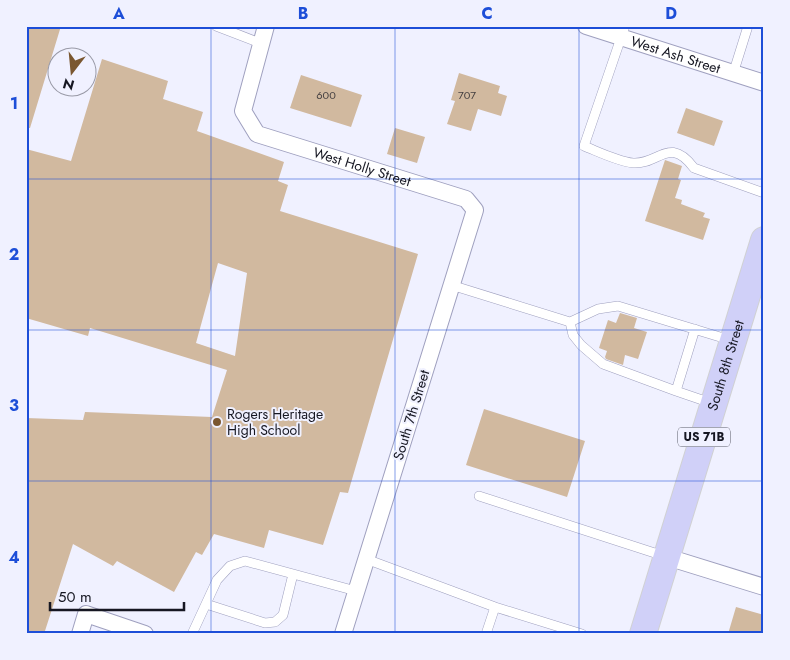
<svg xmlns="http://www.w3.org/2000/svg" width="790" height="660" font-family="Jost,sans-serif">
<rect width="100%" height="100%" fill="#f0f1ff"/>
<path fill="#d1b99f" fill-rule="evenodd" d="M26 26H61L30 128H26Z
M102 59 168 81 163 99 203 112 197 131 284 162 278 181 288 185 280 211 418 254 348 493 340 492 323 545 269 530 264 548 214 534 202 555 196 552 174 592 117 561 113 566 73 544 44 634H26V418L83 420 85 412 212 417 227 370 90 328 88 336 26 318V149L71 161ZM218 263 247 273 235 356 196 343Z
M459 73 500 86 498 93 507 96 501 116 478 109 471 131 447 124 455 101 451 100Z
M301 75 362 95 351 127 290 108Z
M686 108 723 121 714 146 677 133Z
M395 128 425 137 417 163 387 154Z
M665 160 682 166 678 179 681 180 675 198 682 200 681 204 705 213 703 217 710 219 703 240 645 221Z
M620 313 637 318 634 328 647 332 638 359 625 355 623 365 606 359 605 357 607 351 599 348 608 320 616 323Z
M484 409 585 441 567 497 466 465Z
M736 607 764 615V634H728Z"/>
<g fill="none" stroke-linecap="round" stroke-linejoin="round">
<defs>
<path id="lane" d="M216 26 260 43
M625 26 584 146C599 152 617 161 633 163 659 165 669 135 694 168L764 193
M733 74 748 26
M451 285 570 322 598 309 618 306 730 340
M570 322 573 335 581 345 603 364 676 391 711 403
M676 391 695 329
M479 496 664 556
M366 559 495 607
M206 604 265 623 275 622 283 615 293 574
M192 634 217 580 230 566 245 561 356 591
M486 634 495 607 582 634"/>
<g id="street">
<path id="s1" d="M266 26 243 111 257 134 466 199 475 210 343 634"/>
<path id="s2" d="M586 26 764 83"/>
<path d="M667 557 764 587"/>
<path d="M80 634 86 614 145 634"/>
</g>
<g id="primary">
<path id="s3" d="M643 634 764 240"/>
</g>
</defs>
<use href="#lane" stroke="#9fa0bf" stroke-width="10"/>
<use href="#street" stroke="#9fa0bf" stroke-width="18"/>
<use href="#primary" stroke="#d0d1d3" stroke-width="28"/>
<use href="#lane" stroke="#fff" stroke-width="9"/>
<use href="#street" stroke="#fff" stroke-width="16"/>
<use href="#primary" stroke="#d0d0f8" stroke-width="26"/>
</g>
<path fill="none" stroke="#1d4ed8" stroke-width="1" stroke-opacity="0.55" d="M211 26V634M395 26V634M579 26V634M26 179H764M26 330H764M26 481H764"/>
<circle fill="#7a5730" stroke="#f0f1ff" stroke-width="2" cx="217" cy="422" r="5"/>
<g text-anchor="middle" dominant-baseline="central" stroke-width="4" stroke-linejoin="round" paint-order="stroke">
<g font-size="11" fill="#454041">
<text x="326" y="95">600</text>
<text x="467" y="95">707</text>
</g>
<rect fill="#f0f1ff" stroke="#575864" stroke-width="1" x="678" y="427.5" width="52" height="19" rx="4"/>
<g font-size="12" font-weight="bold" fill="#161722">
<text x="704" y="437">US 71B</text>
</g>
<g font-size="14" fill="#161722" stroke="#f0f1ff">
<text stroke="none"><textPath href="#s2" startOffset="94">West Ash Street</textPath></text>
<text stroke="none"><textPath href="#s1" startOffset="225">West Holly Street</textPath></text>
<text stroke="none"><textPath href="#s3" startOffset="281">South 8th Street</textPath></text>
<text transform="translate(411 415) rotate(-73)">South 7th Street</text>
</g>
<g font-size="14" fill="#161722" stroke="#f0f1ff" text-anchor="start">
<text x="227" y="414">Rogers Heritage<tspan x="227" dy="16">High School</tspan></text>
</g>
</g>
<rect width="790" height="660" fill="none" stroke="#f0f1ff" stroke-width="55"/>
<g transform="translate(72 72) rotate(196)"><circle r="24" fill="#f0f1ff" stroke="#999aa7"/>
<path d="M0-4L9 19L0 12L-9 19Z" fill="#7a5730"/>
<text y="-8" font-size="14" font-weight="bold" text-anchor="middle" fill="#161722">N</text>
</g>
<path d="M50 602v8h134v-8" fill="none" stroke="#161722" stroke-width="2.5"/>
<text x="58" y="602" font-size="15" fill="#161722" stroke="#f0f1ff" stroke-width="4" paint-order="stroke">50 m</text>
<rect x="28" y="28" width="734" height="604" fill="none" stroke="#1d4ed8" stroke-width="2"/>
<g font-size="16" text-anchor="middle" font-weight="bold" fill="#1d4ed8">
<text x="119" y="19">A</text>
<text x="303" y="19">B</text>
<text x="487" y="19">C</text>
<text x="671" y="19">D</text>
<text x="14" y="109">1</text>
<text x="14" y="260">2</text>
<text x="14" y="411">3</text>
<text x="14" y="563">4</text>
</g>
</svg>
